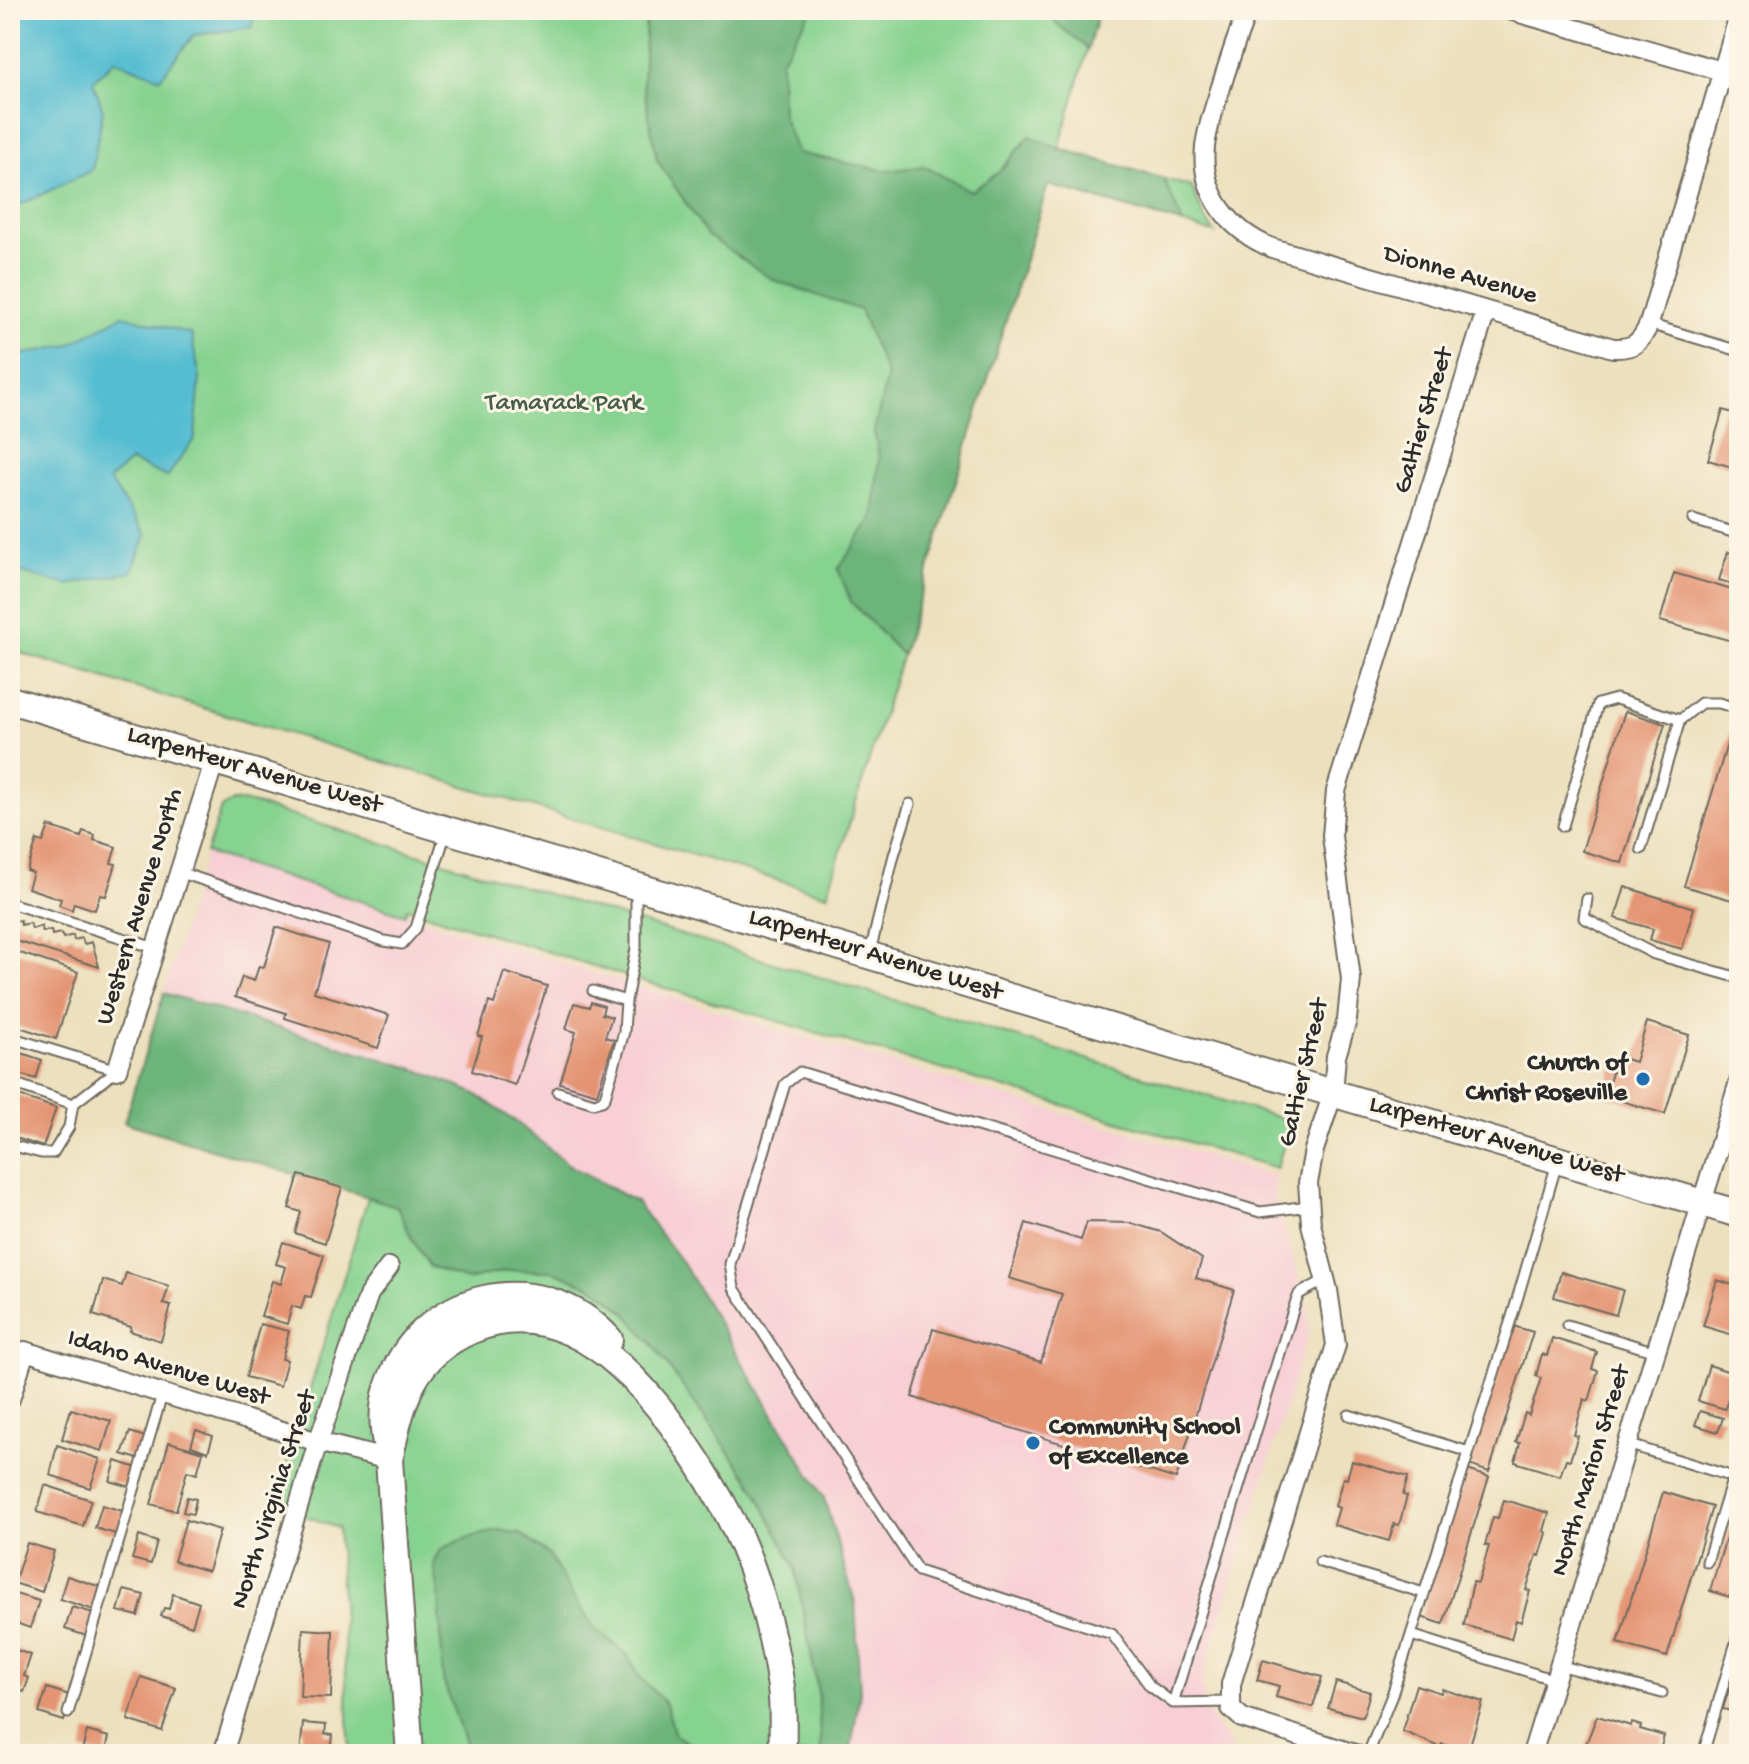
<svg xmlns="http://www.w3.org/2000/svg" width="1749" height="1764" font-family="'Gochi Hand',sans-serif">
<rect width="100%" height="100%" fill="#fcf5e5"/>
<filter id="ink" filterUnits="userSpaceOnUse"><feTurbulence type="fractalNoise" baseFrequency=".0125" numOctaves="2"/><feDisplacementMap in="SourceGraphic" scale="16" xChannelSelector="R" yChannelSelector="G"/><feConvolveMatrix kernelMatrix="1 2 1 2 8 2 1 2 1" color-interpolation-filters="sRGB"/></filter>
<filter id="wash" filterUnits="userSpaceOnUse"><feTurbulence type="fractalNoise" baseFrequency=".006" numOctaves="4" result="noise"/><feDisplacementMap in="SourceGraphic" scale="32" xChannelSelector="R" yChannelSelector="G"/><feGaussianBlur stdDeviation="1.8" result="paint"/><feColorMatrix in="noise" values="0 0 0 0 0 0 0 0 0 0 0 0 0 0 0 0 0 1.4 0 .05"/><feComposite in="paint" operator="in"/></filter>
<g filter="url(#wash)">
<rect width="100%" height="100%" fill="#ece0be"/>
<path fill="#f7cfd5" d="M206 853 757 1023 1276 1176 1274 1196 1308 1308 1309 1331 1204 1672 1202 1687 1210 1717 1232 1747 1230 1754H850L860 1692 824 1498 683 1264 636 1202 569 1165 515 1121 474 1093 418 1070 164 993Z"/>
<path fill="#86d290" stroke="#587e5e" stroke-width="2" d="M10 10H1099L1059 148 1192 187 1204 217 1215 233 1048 185 827 895 10 650Z
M233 801 251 803 1280 1118 1288 1122 1289 1127 1277 1168 645 982 407 908 405 915 206 853 221 808Z
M368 1197 397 1206 412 1239 430 1267 467 1280 508 1270 554 1271 597 1289 623 1310 651 1342 751 1482 795 1567 818 1692 821 1754H350L338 1528 275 1505Z"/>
<path fill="#6cb47a" stroke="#4c7052" stroke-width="2" d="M646 10H812L781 60 782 115 797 153 887 171 924 166 971 191 999 172 1030 136 1059 149 1164 179 1183 223 1048 185 902 655 851 602 838 569 873 518 879 457 874 431 887 376 860 310 773 280 708 236 657 160 643 84Z
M1049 10H1099L1088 49 1055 22Z
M164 993 418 1070 474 1093 515 1121 569 1165 636 1202 683 1264 824 1498 855 1602 860 1692 850 1754H821L818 1692 795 1567 751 1482 651 1342 623 1310 597 1289 554 1271 508 1270 467 1280 430 1267 412 1239 397 1206 124 1122Z
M499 1530 521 1534 550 1556 572 1595 596 1630 628 1655 639 1676 666 1704 675 1735 692 1745 729 1751 727 1754H469L443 1680 439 1594 434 1564 441 1549 464 1539Z"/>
<path fill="#54bdd1" stroke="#40747e" stroke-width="2" d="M42 10H252L253 27 194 35 160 78 115 60 93 81 103 110 92 170 10 210V13Z
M123 315 191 334 200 377 195 438 167 477 131 461 109 480 146 535 132 572 68 585 10 570V357L69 345Z"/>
<g id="blocks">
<path fill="#e49473" d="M1723 410 1739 415V469L1708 460Z
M1728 552 1739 555V586L1719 580Z
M1674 573 1739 592V643L1660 621Z
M1625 711 1665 724 1622 863 1582 851Z
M1731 731 1739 733V888L1735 901 1684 886Z
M49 826 81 837 83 831 95 835 94 840 116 847 111 863 116 864 106 896 100 895 95 910 74 903 72 910 59 905 61 899 28 888 33 873 27 871 37 840 43 842Z
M1625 887 1694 908 1682 949 1650 940 1653 929 1615 918Z
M20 920 21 925 30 923 32 929 41 926 42 932 51 930 52 935 61 933 63 938 73 935 74 940 82 938 84 944 92 942 99 967 10 939V923Z
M276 927 329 944 314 992 389 1015 378 1048 285 1018 286 1013 235 997 242 977 254 981 259 966 264 967Z
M11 950 78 972 56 1039 10 1024Z
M504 972 547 986 515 1085 472 1071 482 1037 478 1036 489 1002 494 1004Z
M591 1002 604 1006 602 1014 612 1017 605 1037 614 1040 597 1094 560 1083 576 1032 566 1029 574 1003 589 1007Z
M1647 1022 1689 1035 1665 1114 1605 1096 1617 1056 1635 1062Z
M10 1049 42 1060 36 1079 10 1071Z
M10 1093 56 1108 43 1147 10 1136Z
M299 1175 342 1188 325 1243 295 1233 301 1212 289 1208Z
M1087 1222 1131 1223 1161 1232 1202 1259 1196 1278 1234 1290 1176 1479 912 1397 933 1329 1041 1362 1062 1294 1009 1278 1026 1223 1081 1240Z
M283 1242 324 1255 311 1297 305 1296 301 1309 292 1306 287 1324 261 1316 272 1281 281 1284 286 1267 276 1264Z
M1561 1272 1623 1290 1616 1315 1554 1297Z
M126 1273 169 1286 163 1304 171 1306 161 1341 130 1331 131 1327 93 1315 103 1280 122 1286Z
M1717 1280 1739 1287V1337L1703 1326Z
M260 1324 289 1331 282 1359 287 1360 280 1386 246 1377Z
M1513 1326 1533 1332 1489 1472 1469 1465Z
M1552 1338 1597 1352 1592 1369 1598 1371 1589 1401 1584 1399 1574 1435 1578 1436 1570 1460 1566 1459 1560 1476 1515 1462 1520 1443 1516 1442 1525 1413 1529 1415 1541 1378 1536 1376 1542 1354 1547 1356Z
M1709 1365 1736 1374 1725 1409 1698 1401Z
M71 1409 111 1421 102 1451 62 1439Z
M1700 1411 1723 1418 1718 1432 1695 1425Z
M196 1430 213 1436 208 1452 191 1446Z
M130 1432 148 1438 141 1460 122 1454Z
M169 1442 203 1452 197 1474 187 1471 176 1511 151 1504Z
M57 1445 100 1459 90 1488 50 1475Z
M116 1461 137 1468 131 1487 110 1481Z
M1352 1461 1408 1477 1403 1495 1407 1496 1399 1525 1394 1524 1389 1541 1334 1525 1339 1508 1335 1506 1343 1478 1347 1479Z
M1467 1470 1489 1477 1443 1624 1421 1617Z
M45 1485 91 1500 83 1526 37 1512Z
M1663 1492 1712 1507 1667 1657 1618 1643Z
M1739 1495V1567L1730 1597 1710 1591Z
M187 1497 196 1499 193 1514 183 1512Z
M1504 1500 1549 1513 1544 1531 1547 1533 1540 1556 1537 1555 1526 1590 1530 1591 1521 1622 1516 1620 1511 1639 1464 1625 1473 1582 1478 1583 1489 1546 1485 1545 1493 1517 1498 1518Z
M102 1505 126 1512 119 1535 95 1528Z
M186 1520 220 1530 208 1571 174 1561Z
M139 1536 157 1542 151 1564 132 1559Z
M27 1543 54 1551 42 1592 14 1583Z
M67 1576 104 1588 97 1611 60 1599Z
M124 1590 144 1595 138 1616 118 1611Z
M12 1593 39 1601 30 1628 10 1621Z
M173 1594 199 1603 192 1626 161 1616 164 1608 169 1609Z
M72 1607 97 1614 90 1637 65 1629Z
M303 1629 333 1631 331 1698 300 1697Z
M10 1648 31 1655 24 1676 29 1678 24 1692 19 1690 16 1699 10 1697Z
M1263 1660 1322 1677 1313 1707 1276 1697 1279 1686 1257 1680Z
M141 1677 176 1688 162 1731 128 1720Z
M1336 1682 1370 1692 1363 1717 1328 1708Z
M1731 1683 1739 1685V1713L1723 1709Z
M1416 1685 1441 1693 1442 1689 1483 1702 1468 1752 1442 1744 1440 1747 1402 1731Z
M47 1688 72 1696 64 1721 39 1713Z
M1597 1716 1631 1726 1632 1723 1641 1726 1640 1729 1664 1736 1659 1754H1582Z
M303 1723 326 1725 325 1734 333 1735 331 1754H300Z
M87 1731 109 1737 105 1754 82 1751Z"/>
</g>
</g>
<g filter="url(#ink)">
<use href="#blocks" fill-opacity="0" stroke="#6f6a5e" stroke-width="2"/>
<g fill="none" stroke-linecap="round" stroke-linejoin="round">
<defs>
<path id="lane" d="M1649 324 1739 351
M1693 520 1739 534
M1563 826 1598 704 1616 699 1680 720
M1641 849 1680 720 1701 703H1719L1739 709
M179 872 384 941 402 944 416 928 446 832
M1587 899 1584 918 1654 954 1739 978
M10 903 155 948
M870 952 894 855 910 804
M626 1001 636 948V888
M10 1037 117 1070
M10 1082 73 1104
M558 1092 594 1103 602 1101 605 1097 624 1032 626 1001 593 991
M10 1145 41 1153H53L69 1127 73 1104 117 1070
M1567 1325 1656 1352
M1349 1415 1469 1452
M1627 1444 1733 1477 1707 1562
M1320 1562 1424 1593
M1411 1635 1555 1680
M1559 1665 1662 1693
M1231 1702 1173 1703 1150 1686 1112 1634 918 1571 734 1288 730 1264 785 1084 800 1072 1260 1212 1309 1206
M1173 1703 1294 1307 1299 1294 1325 1280
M68 1713 162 1395
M1368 1754 1392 1695 1514 1310 1557 1163
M1703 1754 1739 1632"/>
<path id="street" d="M1248 10C1237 35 1229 61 1221 87 1215 106 1207 127 1205 147 1200 195 1231 231 1272 248L1613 348C1633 349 1641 343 1649 324L1739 15
M1509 10 1739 76
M117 1070 215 759
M10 1399 25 1351 318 1442 389 1460
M223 1754 318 1442 369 1294 389 1267
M1355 1754 1242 1718 1231 1708V1684L1336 1345 1328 1290 1311 1224 1308 1183 1314 1150 1333 1093 1336 1056 1347 1020 1351 979 1332 836 1336 791 1486 311
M1532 1754 1739 1082"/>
<path id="secondary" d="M10 700 1739 1214
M389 1460C402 1401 411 1356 472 1330 585 1282 675 1420 722 1503 753 1557 772 1626 781 1687 784 1709 782 1732 783 1754
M410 1754 389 1460C384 1436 380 1413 388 1388 419 1292 540 1263 609 1339"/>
</defs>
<use href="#lane" stroke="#6f6a5e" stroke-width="13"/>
<use href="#street" stroke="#6f6a5e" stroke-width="22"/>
<use href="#secondary" stroke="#6f6a5e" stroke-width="30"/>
<use href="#lane" stroke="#fff" stroke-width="9"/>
<use href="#street" stroke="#fff" stroke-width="18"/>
<use href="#secondary" stroke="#fff" stroke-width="26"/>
</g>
</g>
<g fill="#1f6fb2" stroke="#fcf5e5" stroke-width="3">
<circle cx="1643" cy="1079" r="8"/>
<circle cx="1033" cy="1443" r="8"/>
</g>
<g text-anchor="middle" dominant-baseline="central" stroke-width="6" stroke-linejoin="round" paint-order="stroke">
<g font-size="26" fill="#2b2b2b" stroke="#fcf5e5">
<text transform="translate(1460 276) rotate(16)">Dionne Avenue</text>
<text transform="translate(1425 421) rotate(-73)">Galtier Street</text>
<text transform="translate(254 771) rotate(16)">Larpenteur Avenue West</text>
<text transform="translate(141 907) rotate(-73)">Western Avenue North</text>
<text transform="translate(875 956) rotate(17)">Larpenteur Avenue West</text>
<text transform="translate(1305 1073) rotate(-77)">Galtier Street</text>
<text transform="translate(1496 1141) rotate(16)">Larpenteur Avenue West</text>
<text transform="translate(168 1369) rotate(17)">Idaho Avenue West</text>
<text transform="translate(1592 1471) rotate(-73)">North Marion Street</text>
<text transform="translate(275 1500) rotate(-72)">North Virginia Street</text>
</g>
<g font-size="26" fill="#465d49" stroke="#fcf5e5">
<text x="564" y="404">Tamarack Park</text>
</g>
<g font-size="26" font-weight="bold" fill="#2b2b2b" stroke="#fcf5e5" text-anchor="end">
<text x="1627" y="1064">Church of<tspan x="1627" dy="30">Christ Roseville</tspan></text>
<text x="1049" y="1428" text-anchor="start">Community School<tspan x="1049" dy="30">of Excellence</tspan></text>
</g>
</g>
<rect width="1749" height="1764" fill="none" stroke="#fcf5e5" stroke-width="40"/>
</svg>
